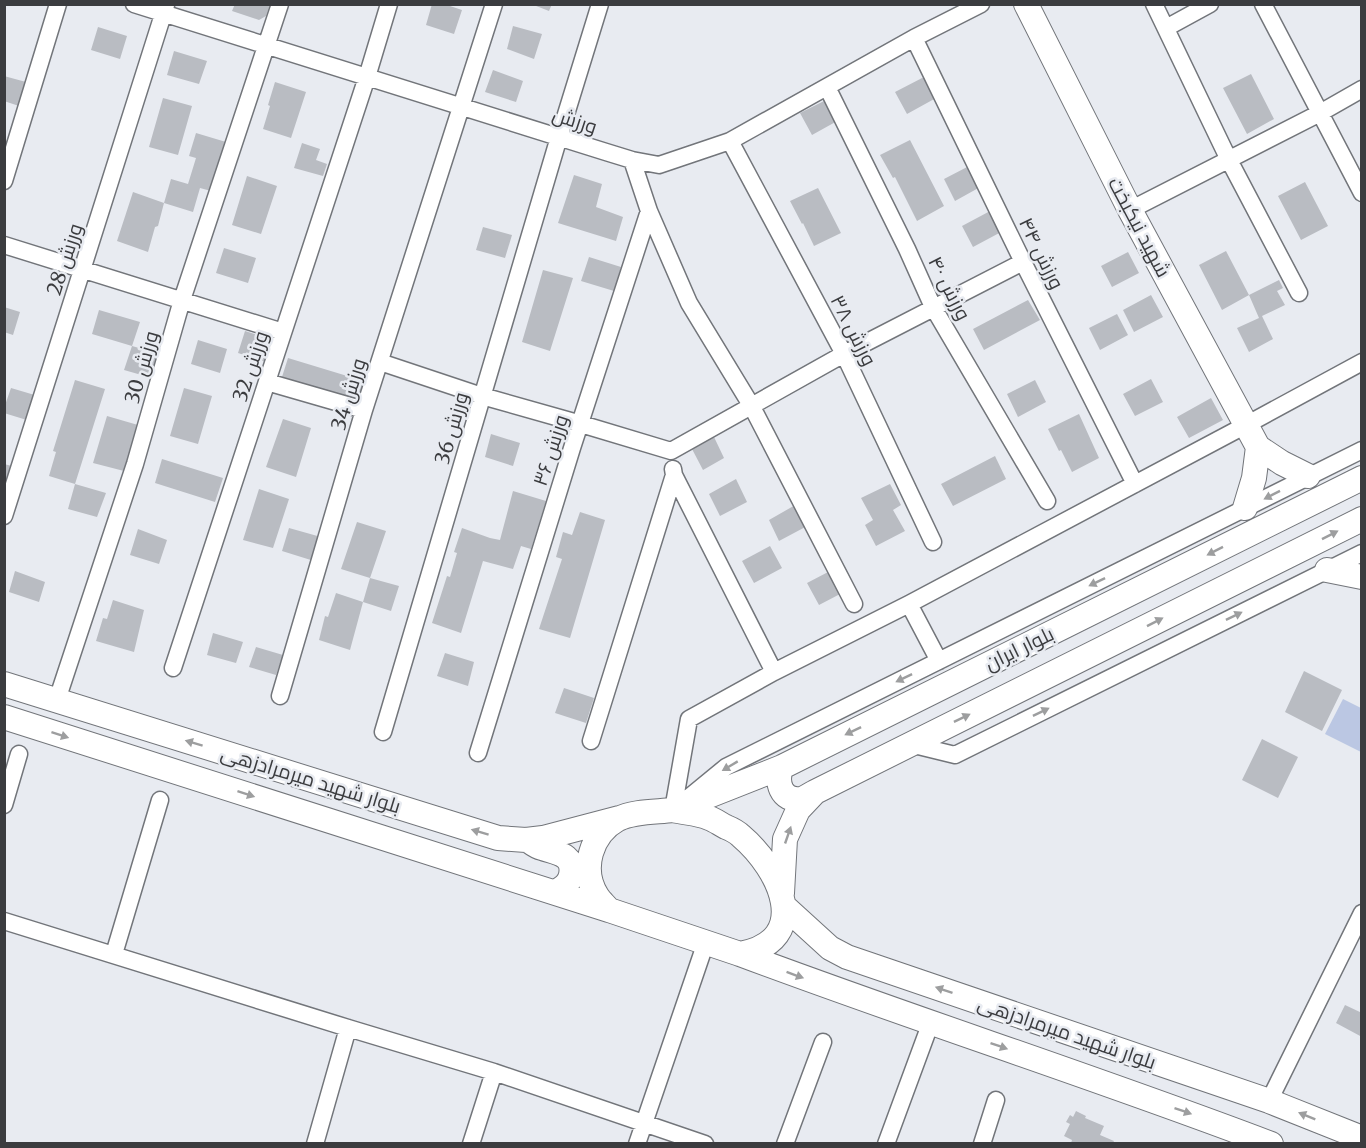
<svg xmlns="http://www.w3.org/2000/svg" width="1366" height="1148" font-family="Merriweather,Cairo,serif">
<rect width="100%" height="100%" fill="#e8ebf1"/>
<path fill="#bbc7e3" d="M1343 699 1361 708V752L1325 734Z"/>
<path fill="#b9bcc2" d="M235 4H270L266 16 259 20 232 11Z
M432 4H444L462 10 454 34 426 25Z
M531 4H552L549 11Z
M513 26 542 34 534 59 507 49Z
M98 27 127 36 120 59 91 50Z
M174 51 207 61 199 84 167 75Z
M493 70 523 81 516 102 485 92Z
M1251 74 1274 119 1247 134 1223 88Z
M4 76 26 82 19 106 4 101Z
M924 77 936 98 907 114 895 92Z
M275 82 306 92 291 138 263 129 270 106 268 105Z
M163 98 192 106 178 155 149 147Z
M828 99 839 120 812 135 800 113Z
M196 133 226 142 211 191 200 188 193 212 164 203 158 226 155 227 148 252 117 241 133 192 164 203 171 179 188 184 196 158 189 156Z
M910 140 944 206 917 221 895 177 893 178 880 155Z
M302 143 320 149 316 160 327 164 323 176 294 168Z
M971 165 982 186 955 201 944 179Z
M574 175 602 184 596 207 623 217 616 241 558 223Z
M247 176 277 186 261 234 232 225Z
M1305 182 1328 226 1301 240 1278 196Z
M818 188 841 233 814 246 803 223 802 224 790 201Z
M992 210 1003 231 973 247 962 226Z
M483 227 512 235 505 258 476 250Z
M224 248 256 258 248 283 216 273Z
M1226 251 1249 295 1222 310 1199 265Z
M1128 252 1139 273 1112 287 1101 266Z
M589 257 621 267 614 291 581 281Z
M543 270 573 278 550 351 522 342Z
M1279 280 1283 288 1277 291 1285 305 1262 316 1273 339 1249 352 1237 328 1259 318 1249 295Z
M1151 295 1163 317 1134 332 1123 310Z
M1028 300 1040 320 984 350 973 329Z
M4 307 20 312 13 335 4 332Z
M99 310 140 322 132 346 92 334Z
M1117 314 1128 335 1100 350 1089 328Z
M245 331 267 338 271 345 266 362 238 353Z
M198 340 227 349 220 373 191 364Z
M132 346 160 354 152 378 124 370Z
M288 358 367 382 361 402 282 377Z
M1151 379 1163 402 1135 416 1123 394Z
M75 380 105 389 75 484 49 476 56 452 53 451Z
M1035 380 1046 402 1018 417 1007 394Z
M11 388 38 396 30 421 4 413V408Z
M184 388 212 396 198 444 170 436Z
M1211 398 1223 420 1189 438 1177 417Z
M1079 414 1099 458 1072 472 1061 450 1059 451 1048 429Z
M107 416 138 425 124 471 93 463Z
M283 419 311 428 296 477 266 467Z
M491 434 520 443 513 466 485 457Z
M714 437 724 458 703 470 692 449Z
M995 456 1006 479 953 506 941 484Z
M162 459 223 478 215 502 155 483Z
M4 464 16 467 4 489Z
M736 479 747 502 720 516 709 494Z
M75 484 106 493 97 517 68 509Z
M890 484 901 505 893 510 905 531 876 546 865 525 873 520 861 498Z
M259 489 289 499 273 548 243 540Z
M513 491 546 501 531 549 521 546 513 569 483 561 461 633 432 623 447 576 450 577 457 553 454 552 462 528 490 538 500 540Z
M797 504 809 525 779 541 769 520Z
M580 512 605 520 570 638 539 629 562 559 556 557 563 532 572 535Z
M357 522 386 531 370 578 341 569Z
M289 528 321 537 314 561 282 551Z
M138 529 167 540 159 564 130 555Z
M770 546 782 568 754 583 742 561Z
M15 571 45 582 39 602 9 592Z
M830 571 842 593 819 605 807 583Z
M370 578 399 586 391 611 363 602Z
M336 593 363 602 350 650 319 640 325 616 328 617Z
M113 600 144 610 134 652 96 641 103 618 107 619Z
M213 633 243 642 236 663 207 655Z
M256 647 283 655 276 675 249 667Z
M445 653 474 662 468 686 437 676Z
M1304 671 1342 690 1322 731 1285 712Z
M564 688 594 698 586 723 555 713Z
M1262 739 1298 757 1278 798 1242 780Z
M1345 1005 1362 1013V1037L1336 1023Z
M1076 1111 1086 1116 1085 1118 1104 1126 1100 1135 1114 1141 1113 1143H1071L1072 1140 1064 1136 1070 1124 1066 1122 1070 1115 1073 1117Z"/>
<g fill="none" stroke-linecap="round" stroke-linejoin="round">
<defs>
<path id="street" d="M134 4 606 152 632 160 659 165 730 141 914 38 981 4
M1154 4 1229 160 1299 293
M1263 4 1362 193
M1166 28 1210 4
M914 38 1023 262 1135 484
M827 87 907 249 933 307 1047 501
M730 141 844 354 933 542
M4 181 58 4
M1130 210 1320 113 1362 89
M649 211 689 303 751 405 854 604
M4 245 283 332
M380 362 482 396 581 424 671 451 844 354 1023 262
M267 382 364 410
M673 469 674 475 774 672
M4 516 166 5
M909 604 939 661
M173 668 367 77 389 4
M280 696 364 410 494 4
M57 700 135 464 182 300 280 4
M383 732 559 137 600 4
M591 741 674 475
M910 744 955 755 1362 553
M478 753 572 448 649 211 632 160
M687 799 726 767 1362 450
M4 805 19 754
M673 810 689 719 774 672 909 604 1246 425 1362 362
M4 921 348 1028 494 1072 705 1144
M114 954 160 800
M1269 1101 1362 913
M315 1144 348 1028
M471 1144 494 1072
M637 1144 706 942
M785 1144 823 1042
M886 1144 931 1022
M982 1144 996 1100"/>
<path id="secondary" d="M1026 4 1130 210 1258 447 1282 463 1308 476
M1245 508 1254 478 1258 447
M1327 570 1362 577
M4 684 498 838 526 840 543 838 619 818
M4 717 609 910
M782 767C775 781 781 802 801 799 806 798 810 794 815 792
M673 810 782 767 1362 478
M673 810C685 813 698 813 709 818 715 820 720 824 726 827 731 829 737 832 741 836 780 869 814 940 740 954L609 910C605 905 600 901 597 896 580 869 591 834 618 819 634 811 656 812 673 810Z
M529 841C533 844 537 847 542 848 556 853 575 854 571 875 569 884 563 888 555 892
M782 893 785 839 798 810 815 792 1362 519
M785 907 830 948 847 957 1269 1101 1362 1138
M740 954C916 1020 1095 1077 1271 1144"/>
</defs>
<use href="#street" stroke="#72757a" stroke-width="19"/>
<use href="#secondary" stroke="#72757a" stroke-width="26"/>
<use href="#street" stroke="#fff" stroke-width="16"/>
<use href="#secondary" stroke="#fff" stroke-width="24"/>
</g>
<defs><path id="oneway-solid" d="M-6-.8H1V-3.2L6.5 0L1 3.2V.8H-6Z" transform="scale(1.5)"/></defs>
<g fill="#9d9e9f">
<use href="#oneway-solid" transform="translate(1272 495) rotate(153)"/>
<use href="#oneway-solid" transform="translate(1330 535) rotate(-27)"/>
<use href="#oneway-solid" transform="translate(1215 551) rotate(153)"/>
<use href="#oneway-solid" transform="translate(1097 582) rotate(154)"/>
<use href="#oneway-solid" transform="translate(1234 616) rotate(-26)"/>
<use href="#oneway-solid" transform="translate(1155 622) rotate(-27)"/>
<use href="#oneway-solid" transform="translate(904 678) rotate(154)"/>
<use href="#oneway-solid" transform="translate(1041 712) rotate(-26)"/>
<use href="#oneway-solid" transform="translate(962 718) rotate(-26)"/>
<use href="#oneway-solid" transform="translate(853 731) rotate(154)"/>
<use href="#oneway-solid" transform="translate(60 735) rotate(18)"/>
<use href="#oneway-solid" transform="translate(194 743) rotate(-163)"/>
<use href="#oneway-solid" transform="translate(730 766) rotate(149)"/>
<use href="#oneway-solid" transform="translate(246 794) rotate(18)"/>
<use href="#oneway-solid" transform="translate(480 832) rotate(-163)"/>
<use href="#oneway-solid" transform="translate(788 835) rotate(-71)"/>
<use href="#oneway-solid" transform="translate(795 975) rotate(20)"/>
<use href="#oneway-solid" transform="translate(944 990) rotate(-161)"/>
<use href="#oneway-solid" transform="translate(999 1046) rotate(19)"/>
<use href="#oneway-solid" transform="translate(1183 1111) rotate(19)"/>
<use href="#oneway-solid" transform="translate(1307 1116) rotate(-158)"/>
</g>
<g text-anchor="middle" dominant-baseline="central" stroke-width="5" stroke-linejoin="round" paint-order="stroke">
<g font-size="20" fill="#3b3c3f" stroke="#e8ebf1">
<text transform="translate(575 120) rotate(18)">ورزش</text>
<text transform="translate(1140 227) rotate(62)">شهید نیکبخت</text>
<text transform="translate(1042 253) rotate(64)">ورزش ۴۴</text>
<text transform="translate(64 259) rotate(-72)">ورزش 28</text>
<text transform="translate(950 288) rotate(63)">ورزش ۴۰</text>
<text transform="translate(854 330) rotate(63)">ورزش ۳۸</text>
<text transform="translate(250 366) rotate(-72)">ورزش 32</text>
<text transform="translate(141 367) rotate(-74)">ورزش 30</text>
<text transform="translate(348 394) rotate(-73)">ورزش 34</text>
<text transform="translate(451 428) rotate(-74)">ورزش 36</text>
<text transform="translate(550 450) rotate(-72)">ورزش ۳۶</text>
<text transform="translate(1019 648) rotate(-26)">بلوار ایران</text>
<text transform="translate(311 779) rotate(17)">بلوار شهید میرمرادزهی</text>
<text transform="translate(1067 1032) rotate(19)">بلوار شهید میرمرادزهی</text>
</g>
</g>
<rect width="1366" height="1148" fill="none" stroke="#3b3c3f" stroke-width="12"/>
</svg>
